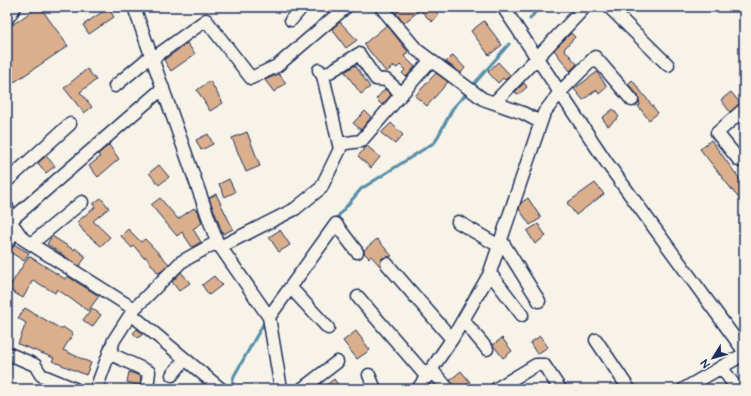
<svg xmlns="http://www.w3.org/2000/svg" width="751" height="396" font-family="'Architects Daughter',sans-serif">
<rect width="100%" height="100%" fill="#f7f3e8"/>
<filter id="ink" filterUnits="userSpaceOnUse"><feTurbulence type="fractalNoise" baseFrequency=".025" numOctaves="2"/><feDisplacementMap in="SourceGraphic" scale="8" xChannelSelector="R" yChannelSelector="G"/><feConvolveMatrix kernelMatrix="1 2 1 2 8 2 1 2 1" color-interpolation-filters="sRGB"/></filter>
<g filter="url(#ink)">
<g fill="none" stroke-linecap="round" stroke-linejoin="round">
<path stroke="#568ea8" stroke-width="3" d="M530 19 539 7
M474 84 509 44
M335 220 361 189 435 142 453 108 465 95
M231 389 234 376 265 321"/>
</g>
<path fill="#dbaf8c" stroke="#1b2f5e" d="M38 7H40L68 46 7 87V37L12 34 8 28Z
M391 7H431L439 14 432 22 420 10 404 23Z
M108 8 114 17 89 34 83 25Z
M484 21 502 45 489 55 471 31Z
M340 22 357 40 346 48 332 29Z
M387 25 408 52 404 56 415 67 406 77 402 73 405 70 400 65 397 68 394 66 386 72 364 44Z
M571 33 575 37 564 49 577 64 570 71 554 50Z
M187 43 195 54 171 71 164 60Z
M453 55 465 68 461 73 446 62Z
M498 62 510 75 505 80 503 78 498 83 488 72Z
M355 65 370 87 361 94 345 72Z
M87 69 96 80 80 92 92 107 84 113 64 88Z
M597 72 607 87 599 94 596 90 583 100 574 89Z
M436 73 448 82 427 106 415 96Z
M279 74 286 83 274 92 265 80Z
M632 80 658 113 649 120 638 106 640 105 638 95 628 84Z
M210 81 223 103 210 111 197 90Z
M524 83 527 87 518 95 515 92Z
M385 89 391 95 382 105 376 99Z
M731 92 740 103 730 112 721 100Z
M613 109 619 117 608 126 602 118Z
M365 111 371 117 361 130 353 123Z
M391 123 403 135 395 144 381 133Z
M247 132 260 166 246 172 232 138Z
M208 134 213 144 201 150 196 140Z
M711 140 744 185V205L700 149Z
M109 145 119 159 98 177 89 166 100 157 98 154Z
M367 146 380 157 371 168 358 156Z
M46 156 55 166 46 173 38 163Z
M159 165 169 177 159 185 149 173Z
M229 179 235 192 225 197 219 184Z
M595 183 604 194 576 215 567 203Z
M216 194 233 229 223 234 209 198Z
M101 198 109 208 93 221 110 237 101 246 84 232 77 222 95 207 93 204Z
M160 198 178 219 194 208 195 210 197 209 202 223 193 229 201 242 192 247 182 232 177 236 151 205Z
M528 198 541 218 530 225 519 209 521 203Z
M538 224 546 236 535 244 527 231Z
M128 229 141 242 145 239 169 264 162 271 158 273 145 256 144 258 134 246 132 248 121 236Z
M280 230 290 245 279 252 269 237Z
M52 236 74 250 75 248 86 257 79 266 47 244Z
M377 239 392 256 382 258 380 266 371 256 369 258 364 253V250Z
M15 245 29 253 24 261 7 250 11 249Z
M29 256 65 279 67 276 99 296 88 311 57 289 55 293 33 280 23 298 8 289Z
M181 272 190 283 179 291 172 282Z
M214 276 222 285 209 295 202 285Z
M25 308 61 329 63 327 73 334 63 350 91 363 86 375 52 361 54 358 18 344 26 323 18 318Z
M92 308 101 315 92 327 83 320Z
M137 329 143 334 138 338 133 333Z
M356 331 370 350 357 359 343 341Z
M540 336 548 347 537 354 530 343Z
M502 338 512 351 503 358 493 345Z
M461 371 470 382 461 389H455L450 380Z
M129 372 141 376 140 386 127 382Z
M334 379 341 389H321Z"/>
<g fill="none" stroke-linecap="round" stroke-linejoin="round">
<defs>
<path id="minor" d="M134 7 217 242 269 317 281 389
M381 7 417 50 483 99 523 113 540 122
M503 7 607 163 744 351
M609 7 668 65
M7 19 15 7
M291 20 302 7
M152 59 206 20 251 78 277 66 346 7
M323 76 359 54 376 79 386 80 402 94
M115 86 151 56
M494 103 585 7
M744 109 717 133 739 160 744 162
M339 144 361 141 430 61
M7 181 70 124
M7 207 10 221 23 239 134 309
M10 221 163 88
M458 222 499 246
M501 240 539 301
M7 243 16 229
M31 244 82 202
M220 247 295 209 321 188 340 149 323 76 319 70
M387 264 452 339
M489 275 493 277 522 315
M291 288 328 328
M358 297 427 377
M131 314 221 389
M269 317 336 224 357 252
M463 320 487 349
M596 340 629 389
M7 353 35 365 41 375 75 389
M109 353 149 372 147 388
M722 368 737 389
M431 369 448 389
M172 375 185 359
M369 375 375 389
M96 389 114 340 134 309 181 262 217 242
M302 389 337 362
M418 389 452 339 489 275 544 113 560 92 595 57 632 100
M496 389 536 365H544L560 389
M684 389 744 354"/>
</defs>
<use href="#minor" stroke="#1b2f5e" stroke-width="15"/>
<use href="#minor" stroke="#f7f3e8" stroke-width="12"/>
</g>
</g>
<rect width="751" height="396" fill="none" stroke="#f7f3e8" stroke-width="24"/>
<rect x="12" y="12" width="727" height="372" fill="none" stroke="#1b2f5e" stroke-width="1.5" filter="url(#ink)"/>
<g transform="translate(713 358) rotate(233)" stroke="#f7f3e8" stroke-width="3" paint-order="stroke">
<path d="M0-3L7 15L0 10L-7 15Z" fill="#1b2f5e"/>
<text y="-6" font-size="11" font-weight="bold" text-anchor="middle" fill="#1b2f5e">N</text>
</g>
</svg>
